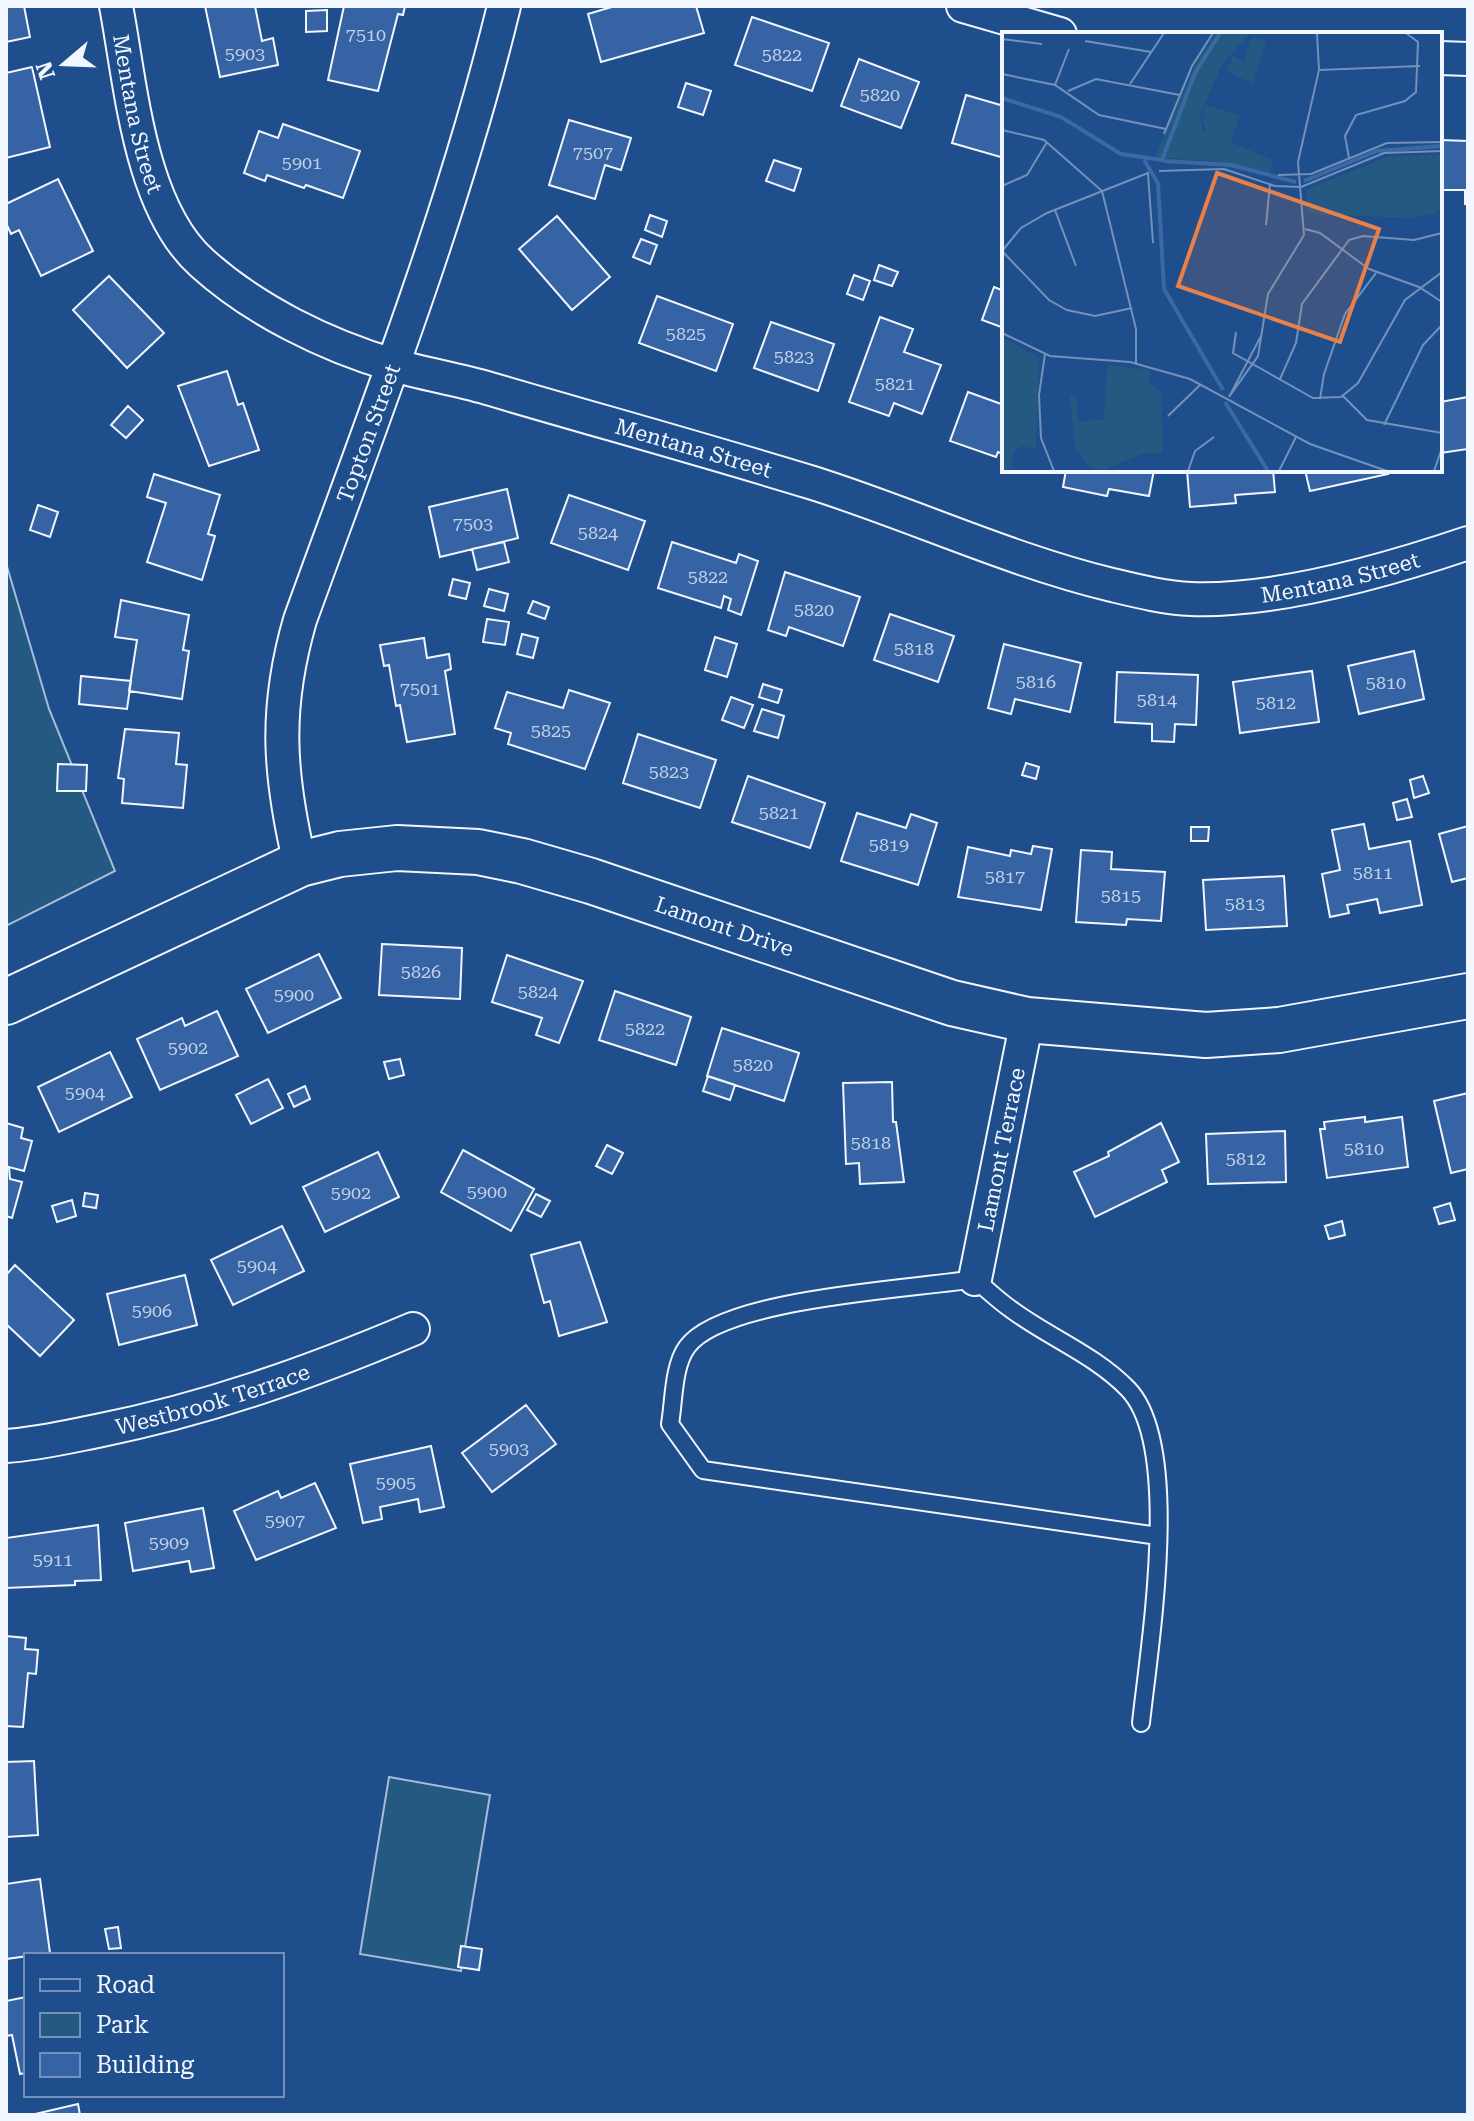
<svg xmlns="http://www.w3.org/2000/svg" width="1474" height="2121" font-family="'Roboto Serif',serif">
<rect width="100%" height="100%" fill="#1f4e8c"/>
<path fill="#245a82" stroke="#a8bbd7" stroke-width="2" d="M6 563 49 709 115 871 6 926Z
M389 1777 490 1795 461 1971 360 1954Z"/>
<path fill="#3563a3" stroke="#f2f6ff" stroke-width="2" d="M6 6H24L30 37 6 42Z
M205 6H255L262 41 273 38 278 65 220 77Z
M344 6H405L403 15 398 14 378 91 328 80Z
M615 6H696L704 33 601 62 588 14Z
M327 10V31L306 32V11Z
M752 17 829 43 812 91 735 65Z
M859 59 919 82 901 128 841 106Z
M32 67 50 147 6 158V73Z
M686 83 711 91 703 115 678 107Z
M966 95 1004 106V158L952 143Z
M569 120 631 138 621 170 605 165 595 199 549 185Z
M283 124 360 151 343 198 306 185 304 188 267 175 265 181 244 173 259 131 278 138Z
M1440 140 1468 141V205L1465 204V190H1440Z
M774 160 801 169 794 191 766 181Z
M58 179 93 251 41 276 19 230 11 234 6 223V204Z
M650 215 667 221 662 237 645 230Z
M557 216 610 277 572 310 519 249Z
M641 239 657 245 650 264 633 257Z
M879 265 898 272 892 286 874 280Z
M854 275 870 281 863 300 847 294Z
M109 276 164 333 127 368 73 310Z
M994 287 1004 291V328L982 320Z
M657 296 733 324 716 371 639 343Z
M880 317 913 329 904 352 941 365 922 414 894 403 889 416 849 402Z
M771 322 834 344 818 391 754 368Z
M227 371 238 405 243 403 259 450 209 466 178 386Z
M968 392 1004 405V454L998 452 996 457 950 441Z
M1468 397V449L1440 453V402Z
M128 406 143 420 126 438 111 425Z
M1066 470H1154L1149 496 1109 489 1107 496 1063 487Z
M1187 470H1273L1275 492 1235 495 1236 503 1190 507Z
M1305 470H1387L1388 474 1310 491Z
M154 474 220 495 208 534 215 536 202 580 147 562 166 503 147 497Z
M507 489 518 538 440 557 429 507Z
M569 495 645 521 628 570 551 543Z
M38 505 58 512 50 537 30 530Z
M504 542 509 562 477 570 472 549Z
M672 542 736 563 739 554 758 561 741 615 728 610 731 599 724 596 721 608 658 588Z
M785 572 860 597 843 646 789 627 786 636 768 630Z
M453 579 470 583 466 599 449 595Z
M489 589 508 594 504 611 484 606Z
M121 600 189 615 183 650 189 651 182 699 129 691 137 640 115 637Z
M533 601 549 607 545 619 528 613Z
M890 614 954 636 938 682 874 660Z
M487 619 509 622 505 645 483 642Z
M522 634 538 638 533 658 517 654Z
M715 637 737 644 727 677 705 670Z
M424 638 427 658 449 654 451 669 445 671 455 734 407 742 400 705 396 706 389 665 384 666 380 645Z
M1004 644 1081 663 1070 712 1015 699 1011 714 988 708Z
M1414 651 1424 699 1359 714 1348 666Z
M1312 671 1319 722 1240 733 1233 682Z
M1117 672 1198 675 1196 725 1175 724 1174 742 1152 741V724L1115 722Z
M81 676 131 681 127 709 79 704Z
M763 684 782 690 778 703 759 697Z
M569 690 610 703 585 769 508 744 511 733 495 728 507 692 563 708Z
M731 697 753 705 744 728 722 720Z
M762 709 784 716 778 738 754 731Z
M125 729 179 733 176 764 187 765 183 808 122 803 124 779 118 778Z
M638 734 716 760 700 808 623 783Z
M1026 763 1039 767 1036 779 1022 775Z
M58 764 87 765 86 791H57Z
M748 776 825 803 810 848 732 822Z
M1423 776 1429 793 1414 798 1410 780Z
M1407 799 1412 817 1397 820 1393 803Z
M857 813 906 828 911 814 937 823 918 885 841 861Z
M1364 824 1369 849 1410 841 1422 905 1380 913 1377 899 1347 905 1349 913 1330 917 1322 874 1340 870 1332 830Z
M1468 826V878L1452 882 1439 834Z
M1191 827H1209L1208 841H1191Z
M1033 846 1052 849 1041 910 958 897 968 847 1010 856 1011 850 1031 854Z
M1081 850 1112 852 1111 869 1165 872 1161 921 1127 919 1126 925 1076 922Z
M1284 876 1287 926 1206 930 1203 880Z
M382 944 462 948 460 999 379 995Z
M319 954 341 998 268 1033 246 989Z
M507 955 583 981 559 1043 536 1035 542 1018 492 1002Z
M615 991 691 1017 676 1065 599 1040Z
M217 1011 238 1056 160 1090 137 1039 182 1018 185 1026Z
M722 1028 799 1053 784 1101 707 1076Z
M110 1052 132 1097 59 1132 38 1087Z
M400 1059 404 1075 389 1079 384 1062Z
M708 1076 735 1085 730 1100 703 1091Z
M268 1079 283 1108 251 1124 236 1095Z
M892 1082 893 1122H896L904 1182 860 1184 859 1163 846 1164 843 1083Z
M305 1086 310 1099 294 1107 288 1094Z
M1468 1093V1169L1451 1173 1434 1101Z
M1365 1117V1122L1402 1117 1408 1167 1327 1178 1320 1129H1325L1324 1122Z
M6 1123 23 1128 21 1138 32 1141 24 1171 9 1167 10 1179 22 1182 12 1218 6 1216Z
M1161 1123 1179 1162 1162 1170 1167 1182 1095 1217 1074 1172 1109 1156 1108 1152Z
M1285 1131 1286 1182 1208 1184 1206 1134Z
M607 1145 623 1153 612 1174 596 1166Z
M463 1150 534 1189 511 1231 441 1192Z
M378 1152 399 1197 325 1232 303 1187Z
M85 1193 98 1195 96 1208 83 1206Z
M536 1194 550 1201 541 1217 527 1210Z
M72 1200 76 1216 57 1222 52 1206Z
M1450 1203 1455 1220 1439 1224 1434 1208Z
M1342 1221 1345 1235 1329 1239 1325 1226Z
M282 1226 304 1271 233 1305 211 1260Z
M580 1242 607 1322 559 1336 550 1301 544 1303 531 1255Z
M15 1265 74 1320 40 1356 6 1324V1275Z
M185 1275 197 1325 119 1345 107 1294Z
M526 1405 556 1444 492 1492 462 1453Z
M431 1446 444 1507 420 1512 418 1499 380 1507 382 1519 363 1523 350 1464Z
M315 1483 336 1528 256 1560 234 1511 278 1491 281 1498Z
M203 1508 214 1568 191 1572 189 1561 133 1571 125 1523Z
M98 1525 101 1580 75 1581V1585L6 1588V1538Z
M6 1636 26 1638 25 1649 38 1650 36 1674 28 1673 23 1727 6 1726Z
M34 1761 38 1835 6 1837V1762Z
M40 1879 50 1953 6 1959V1884Z
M118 1927 121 1948 109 1949 105 1929Z
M461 1946 482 1949 479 1970 458 1967Z
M26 1997V2073L20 2074 12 2035 6 2036V2001Z
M78 2104 80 2115H31Z"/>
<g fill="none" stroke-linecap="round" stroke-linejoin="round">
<defs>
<path id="lane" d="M1141 1723C1149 1647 1183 1446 1128 1389 1095 1355 1050 1338 1012 1310 999 1301 987 1290 975 1279 914 1289 722 1298 687 1347 673 1366 674 1401 670 1424L703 1470 1158 1536"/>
<g id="street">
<path id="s1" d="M116 6C131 84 139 207 202 263 254 310 325 345 393 365 424 374 456 379 487 388 596 420 705 450 813 483 914 515 1009 560 1112 585 1137 591 1165 598 1191 599 1276 602 1388 570 1468 543"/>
<path d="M963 6 1060 34"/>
<path d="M1440 58 1468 59"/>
<path id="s2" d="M300 864C279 774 274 710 300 620 373 418 453 215 504 6"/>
<path id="s3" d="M975 1279 1027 1020"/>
<path id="s4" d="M6 1446C37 1444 67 1437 97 1431 207 1409 309 1373 413 1329"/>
</g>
<g id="secondary">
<path id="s5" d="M6 1002 300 864 340 854 397 848 478 852 522 861 591 881 952 1003 1027 1020 1206 1035 1279 1030 1468 996"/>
</g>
</defs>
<use href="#lane" stroke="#f2f6ff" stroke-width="20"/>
<use href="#street" stroke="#f2f6ff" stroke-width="36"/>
<use href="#secondary" stroke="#f2f6ff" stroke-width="48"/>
<use href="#lane" stroke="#1f4e8c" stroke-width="16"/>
<use href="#street" stroke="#1f4e8c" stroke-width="32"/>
<use href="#secondary" stroke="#1f4e8c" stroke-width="44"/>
</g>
<g text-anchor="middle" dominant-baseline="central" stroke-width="6" stroke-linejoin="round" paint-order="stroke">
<g font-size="18" fill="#c3d1e8">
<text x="366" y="34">7510</text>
<text x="245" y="53">5903</text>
<text x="782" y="54">5822</text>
<text x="880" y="94">5820</text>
<text x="593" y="152">7507</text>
<text x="302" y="162">5901</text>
<text x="686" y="333">5825</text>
<text x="794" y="356">5823</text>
<text x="895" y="383">5821</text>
<text x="473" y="523">7503</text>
<text x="598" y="532">5824</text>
<text x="708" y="576">5822</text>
<text x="814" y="609">5820</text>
<text x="914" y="648">5818</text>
<text x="1036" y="681">5816</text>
<text x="1386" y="682">5810</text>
<text x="420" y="688">7501</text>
<text x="1157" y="699">5814</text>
<text x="1276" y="702">5812</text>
<text x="551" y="730">5825</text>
<text x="669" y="771">5823</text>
<text x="779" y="812">5821</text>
<text x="889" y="844">5819</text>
<text x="1373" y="872">5811</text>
<text x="1005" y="876">5817</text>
<text x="1121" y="895">5815</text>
<text x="1245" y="903">5813</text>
<text x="421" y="971">5826</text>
<text x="538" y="991">5824</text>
<text x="294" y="994">5900</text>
<text x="645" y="1028">5822</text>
<text x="188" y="1047">5902</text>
<text x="753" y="1064">5820</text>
<text x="85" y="1092">5904</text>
<text x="871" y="1142">5818</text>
<text x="1364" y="1148">5810</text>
<text x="1246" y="1158">5812</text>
<text x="487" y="1191">5900</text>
<text x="351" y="1192">5902</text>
<text x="257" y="1265">5904</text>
<text x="152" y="1310">5906</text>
<text x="509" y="1448">5903</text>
<text x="396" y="1482">5905</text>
<text x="285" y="1520">5907</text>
<text x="169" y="1542">5909</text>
<text x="53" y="1559">5911</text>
</g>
<g font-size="22" fill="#f2f6ff" stroke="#1f4e8c">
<text stroke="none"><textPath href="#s1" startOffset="110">Mentana Street</textPath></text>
<text stroke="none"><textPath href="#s2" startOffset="446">Topton Street</textPath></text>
<text stroke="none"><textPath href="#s1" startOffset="806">Mentana Street</textPath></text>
<text stroke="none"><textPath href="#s1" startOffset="1478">Mentana Street</textPath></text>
<text stroke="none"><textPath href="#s5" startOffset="762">Lamont Drive</textPath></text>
<text stroke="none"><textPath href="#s3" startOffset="132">Lamont Terrace</textPath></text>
<text stroke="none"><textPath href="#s4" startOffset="212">Westbrook Terrace</textPath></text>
</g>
</g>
<g transform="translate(1002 32)">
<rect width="440" height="440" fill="#1f4e8c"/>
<path d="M214 1H248L220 32 198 84 201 99 271 128 267 144 220 130 153 125 197 24ZM250 5 264 9 251 52 225 39 231 24 242 30ZM204 73 238 83 228 112 205 101 200 87ZM440 123V175L431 182 407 186 307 182 304 158 388 124ZM0 305 37 326 34 417 20 414 11 420 9 437H0ZM105 333 149 338 146 350 159 360 161 414 160 421 140 422 102 438 89 436 73 416 68 364H75L76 389 102 388Z" fill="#245a82"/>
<path fill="none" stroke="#3b69a3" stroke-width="4" d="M0 66 59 85 119 122 160 128 193 41 218 1M142 128 156 151 162 257 221 358M162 129 229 133 294 150M302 149 375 119 440 114M223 370 266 439"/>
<path fill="none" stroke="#7391ba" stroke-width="2" d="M0 7 40 12M83 9 149 20M317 38 418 34M0 42 53 53 97 83 164 97M128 52 162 1M53 53 67 17M66 59 94 47 178 63M0 98 42 108 100 159 134 297V331M162 102 190 34 211 1M347 126 343 104 354 83 403 69 414 60 416 10 404 1M157 139 222 137 273 154 299 155 382 121 440 119M276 143 309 142 385 111 440 110M0 154 25 143 45 110M53 178 74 234M264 193 268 152M303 197 318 201 367 237 417 255 440 270M0 219 19 196 45 181 146 141 151 211M0 219 47 268 65 278 93 284 130 276M234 300 231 321 311 366 339 365 356 351 403 268 440 240M0 301 48 324 128 330 188 347 308 412 385 439M43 322 37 363 39 406 52 439M278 347 294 311 300 272 347 208 361 204 412 208 440 201M341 364 365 388 440 401M227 365 256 324 266 262 302 203 296 130 317 38 315 1M227 365 259 304M318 367 322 342 343 282 374 241M166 384 198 353M382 393 421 313 440 293M186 439 193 419 212 405M277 439 294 405M432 439 440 416"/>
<path fill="#ea8049" fill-opacity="0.15" stroke="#ea8049" stroke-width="4" d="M215 141 377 197 338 310 176 254Z"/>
<rect width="440" height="440" fill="none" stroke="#f2f6ff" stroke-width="4"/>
</g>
<rect width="1474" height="2121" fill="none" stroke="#f2f6ff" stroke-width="16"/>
<rect x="24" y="1953" width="260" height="144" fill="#1f4e8c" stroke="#7391ba" stroke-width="2"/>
<rect x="40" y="1979" width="40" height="12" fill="#1f4e8c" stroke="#7391ba" stroke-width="2"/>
<text x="96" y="1993" font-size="24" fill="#f2f6ff">Road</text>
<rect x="40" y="2013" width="40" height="24" fill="#245a82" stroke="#7391ba" stroke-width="2"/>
<text x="96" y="2033" font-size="24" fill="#f2f6ff">Park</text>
<rect x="40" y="2053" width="40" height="24" fill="#3563a3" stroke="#7391ba" stroke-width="2"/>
<text x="96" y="2073" font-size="24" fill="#f2f6ff">Building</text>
<g transform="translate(64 64) rotate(251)" stroke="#1f4e8c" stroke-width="6" paint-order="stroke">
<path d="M0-6L14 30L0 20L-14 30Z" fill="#f2f6ff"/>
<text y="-12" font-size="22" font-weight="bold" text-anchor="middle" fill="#f2f6ff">N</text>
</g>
</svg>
